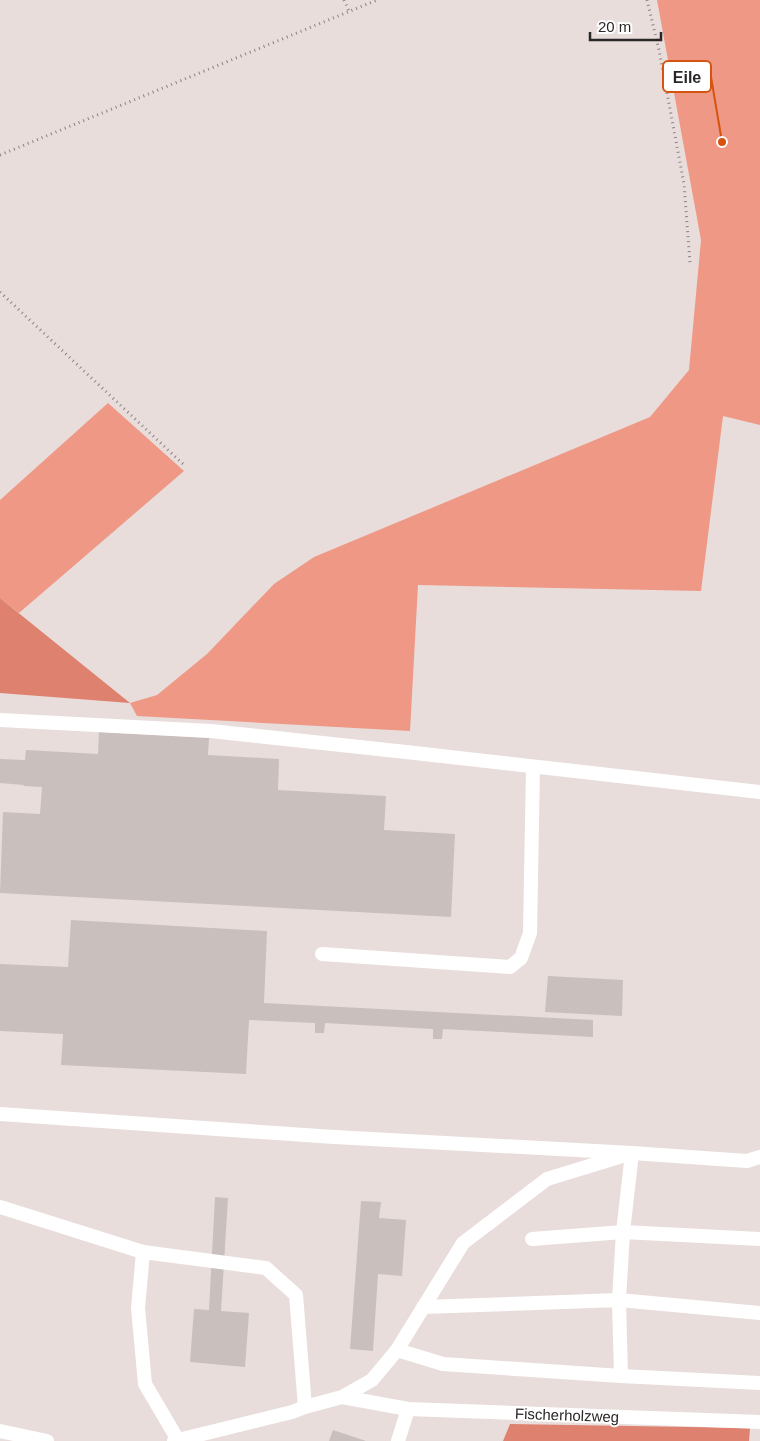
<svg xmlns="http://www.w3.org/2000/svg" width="760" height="1441" font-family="Helvetica,sans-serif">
<rect width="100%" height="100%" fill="#e8dddb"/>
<path fill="#ef9886" d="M657 0H760V425L723 416 701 591 418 585 410 731 137 716 130 703 157 695 207 654 274 584 314 557 650 417 689 370 701 240Z
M108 403 184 471 19 613 0 598V500Z"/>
<path fill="#de816f" d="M0 598 130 703 0 693Z
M510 1424 750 1428 749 1441H503Z"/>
<path fill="#c9bfbc" d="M99 732 209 738 208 755 279 759 278 790 386 796 384 830 455 834 451 917 0 893 3 812 40 814 42 787 23 786 24 785 0 783V759L25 760 26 750 98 754Z
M71 920 267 931 264 1003 593 1020V1037L443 1029 442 1039H433V1029L325 1023 324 1033H315V1023L249 1020 246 1074 61 1065 63 1034 0 1031V964L68 967Z
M548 976 623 980 622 1016 545 1012Z
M215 1197 228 1198 221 1311 249 1313 245 1367 190 1362 194 1309 209 1310Z
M361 1201 381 1202 379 1218 406 1220 402 1276 378 1274 373 1351 350 1349Z
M333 1430 366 1441H329Z"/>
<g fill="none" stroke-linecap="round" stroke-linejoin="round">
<path stroke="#8b8382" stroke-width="3" stroke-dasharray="1 4" stroke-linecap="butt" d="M344 0 349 11
M647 0 659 50 684 184 690 263
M0 155 377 0
M0 292 183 464"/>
<path stroke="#fff" stroke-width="14" d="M0 720 211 731 406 752 760 792
M322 954 510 967 521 958 530 933 533 767
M0 1114 334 1137 632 1153 747 1161 760 1157
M0 1207 143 1252 266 1268 296 1295 305 1407
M532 1239 623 1232 760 1239
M143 1252 138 1308 145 1384 178 1440
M423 1307 619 1300 760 1313
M397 1350 443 1364 621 1376 760 1383
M342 1397 408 1409
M0 1431 47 1441
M174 1441 292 1412 305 1407 342 1397 372 1380 397 1350 463 1243 547 1179 632 1153 623 1232 619 1300 621 1376
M398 1441 408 1409 760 1422"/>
</g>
<g text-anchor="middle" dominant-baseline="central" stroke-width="4" stroke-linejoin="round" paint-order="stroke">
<g font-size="15" fill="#2b2726" stroke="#fff">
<text transform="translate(567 1415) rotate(2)">Fischerholzweg</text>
</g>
</g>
<path fill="none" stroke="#d5540f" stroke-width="2" d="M722 142L711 77"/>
<circle fill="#d5540f" stroke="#fff" stroke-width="2" cx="722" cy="142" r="5"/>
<rect fill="#fff" stroke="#d5540f" stroke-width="2" x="663" y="61" width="48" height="31" rx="5"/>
<g font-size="16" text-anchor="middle" font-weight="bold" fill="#2b2726">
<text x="687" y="83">Eile</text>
</g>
<path d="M590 32v8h71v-8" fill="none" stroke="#2b2726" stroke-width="2.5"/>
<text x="598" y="32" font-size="15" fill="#2b2726" stroke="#ffffff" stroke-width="4" paint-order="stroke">20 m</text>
</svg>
